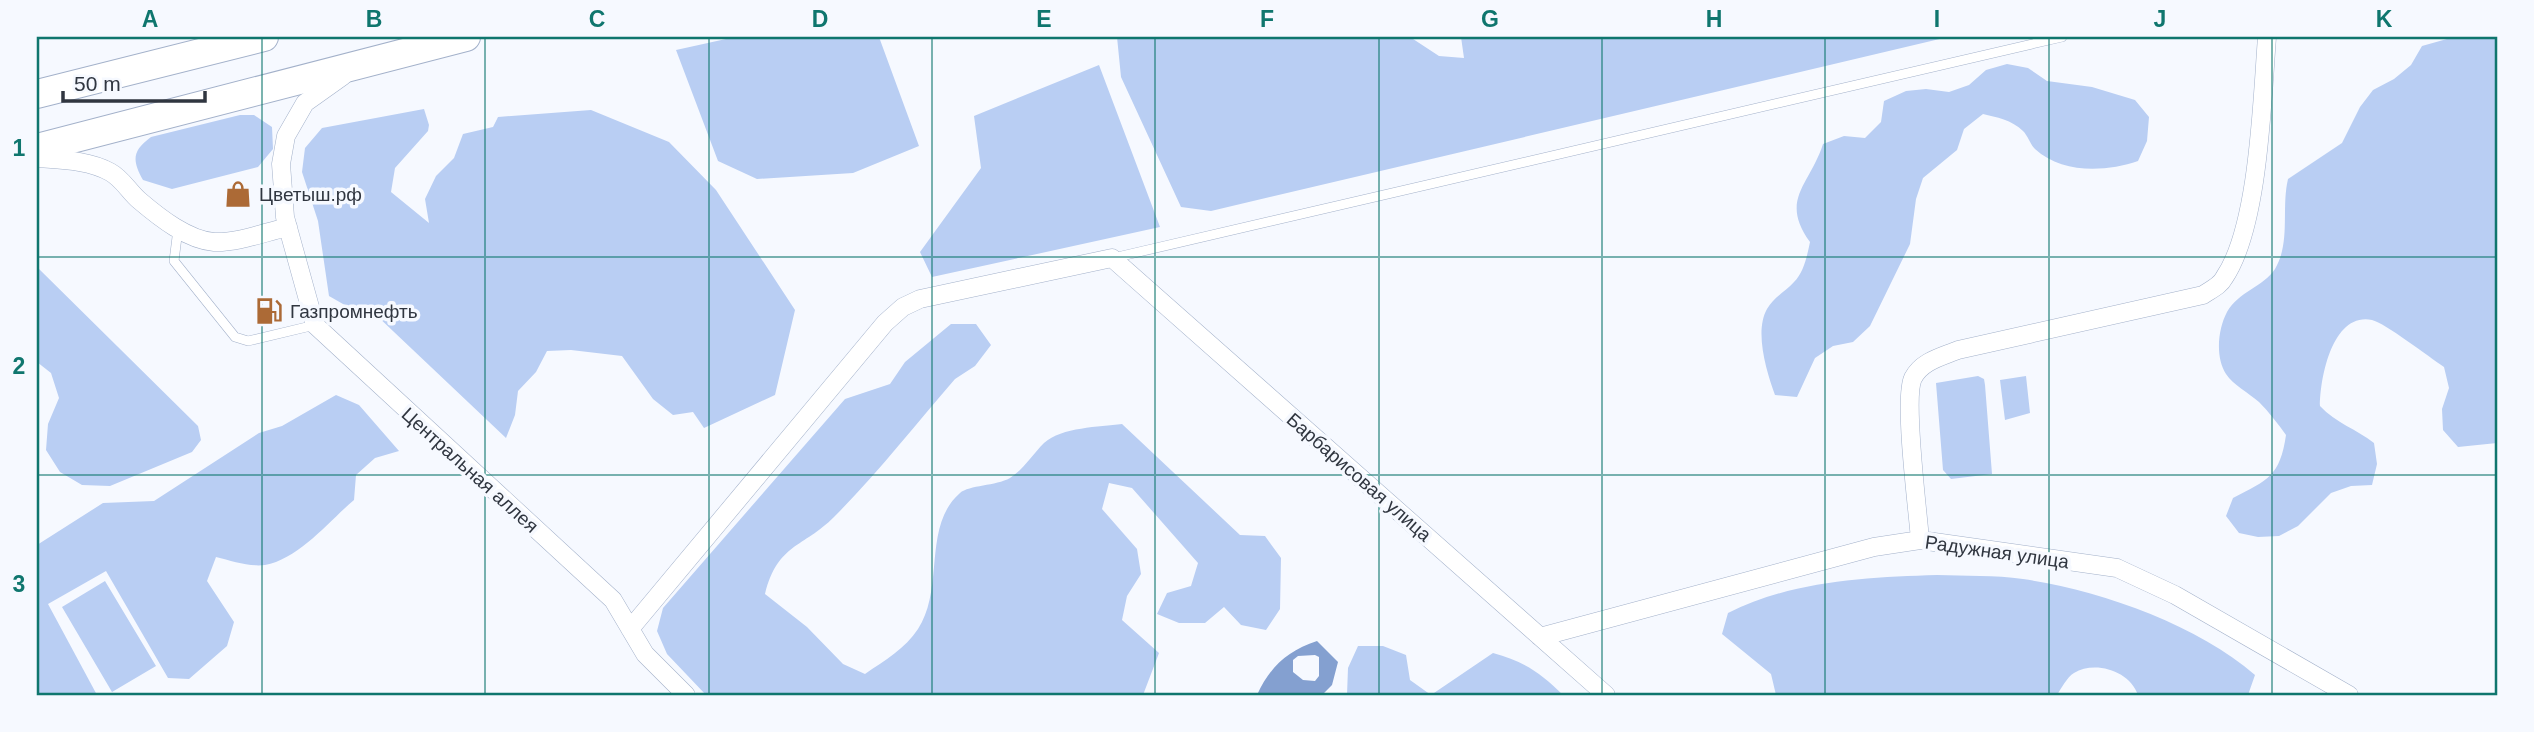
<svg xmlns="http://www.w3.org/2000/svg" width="2534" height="732" font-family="Arial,sans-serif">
<rect width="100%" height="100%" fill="#f6f9ff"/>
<path fill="#b9cef3" d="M735 37H879L919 146 853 173 757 179 718 161 676 50Z
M1117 37H1410L1439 56 1464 58 1461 37H1948L1211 211 1181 207 1121 77Z
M2454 37H2497V443L2458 447 2443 430 2442 409 2449 388 2444 367C2429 357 2385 323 2372 320 2332 312 2320 379 2320 406 2336 423 2356 429 2374 443L2377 464 2372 485 2351 486 2331 493 2298 526 2279 536 2258 537 2239 533 2226 516 2233 498C2268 480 2280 476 2286 435 2278 424 2269 412 2259 402 2249 393 2233 385 2226 374 2215 357 2218 329 2227 312 2238 292 2263 287 2275 269 2291 242 2281 209 2288 179L2342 143 2360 107 2373 90 2394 79 2411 65 2422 46Z
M2007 64 2028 68 2047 81 2092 87 2135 100 2149 117 2147 141 2138 161C2106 172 2062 174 2035 149 2030 144 2028 136 2023 131 2012 120 1996 117 1983 114L1964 129 1957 150 1923 178 1916 199 1910 244 1870 326 1853 342 1833 346 1815 358 1797 397 1775 395C1767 373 1754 332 1767 309 1774 297 1785 292 1794 282 1804 272 1807 256 1810 242 1779 199 1810 185 1823 144L1844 136 1865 138 1881 122 1884 101 1906 91 1926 89 1949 92 1969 85 1986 70Z
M1099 65 1160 227 932 277 920 252 981 168 974 116Z
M424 109 429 125 428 131 395 168 391 192 429 223 425 199 436 176 454 158 463 134 493 127 498 117 591 110 669 142 716 190 795 310 775 395 704 428 693 412 673 415 653 399 622 356 571 350 547 351 536 372 518 391 515 415 506 438 375 314 350 308 329 296 318 221 302 172 305 148 322 128Z
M240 115H254L272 127 273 149 258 167 172 189 143 180C132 160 132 151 151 137Z
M37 267 198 426 201 440 192 452 110 486 82 485 60 472 46 450 48 424 59 398 51 373 37 362Z
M951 324H976L991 345 975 366 955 379C915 425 877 474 834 517 803 548 778 543 765 594L807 627 843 664 865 674C885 660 905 649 918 629 945 588 922 526 960 493 969 485 996 486 1010 478 1023 470 1033 454 1044 443 1062 427 1099 427 1122 424L1240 535 1265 536 1281 558 1280 609 1266 630 1241 625 1224 607 1205 623H1179L1157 614 1167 593 1191 586 1198 563 1132 488 1109 483 1102 509 1137 549 1141 574 1127 596 1122 620 1159 653 1143 695H706L667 654 657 631 663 608 845 399 890 384 905 362Z
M1978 376 1984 379 1985 385 1992 474 1951 479 1943 470 1936 383Z
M2026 376 2030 413 2005 420 2000 380Z
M336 395 359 405 399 451 375 458 356 475 354 500C329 521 299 559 265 565 249 567 232 561 216 557L207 581 234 622 227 646 189 679 168 678 106 571 48 604 97 695H37V545L103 503 154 501 259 433 282 426Z
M1937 575C1965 576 1995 575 2023 579 2099 590 2197 624 2255 675L2248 695H2138C2130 671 2095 660 2074 673 2067 677 2061 689 2057 695H1776L1771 674 1722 634 1728 613C1791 581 1867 577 1937 575Z
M105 581 156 666 112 692 62 607Z
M1358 646H1383L1406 655 1410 680 1431 695 1493 653C1523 661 1541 673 1563 695H1347L1348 668Z"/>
<path fill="#84a0d0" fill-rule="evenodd" d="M1317 641 1338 662 1332 685 1322 695H1257C1270 667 1287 651 1317 641ZM1315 655 1319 657V676L1315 681 1303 680 1293 672V660L1298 656Z"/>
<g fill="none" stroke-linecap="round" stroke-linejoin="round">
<defs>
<path id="service" d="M178 229 174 261 235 337 248 341 315 325
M1113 258 2062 37"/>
<path id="minor" d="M343 76 305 103 286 136 281 164 285 217 315 325 613 600 645 654 686 695
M37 158C61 160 88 160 110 172 123 179 129 192 140 201 160 218 188 240 214 242 238 243 265 232 288 227
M1920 540C1918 511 1903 399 1913 378 1922 361 1941 357 1958 350L2203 295C2210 290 2220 286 2224 278 2259 227 2262 100 2267 37
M630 629 885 323 903 307 920 299 1112 258 1606 695
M1540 637 1874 547 1920 540 2117 568 2175 595 2349 695"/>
<path id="trunk" d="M37 94 264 37
M37 148 466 37"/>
</defs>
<use href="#service" stroke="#a3b1ca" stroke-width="10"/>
<use href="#minor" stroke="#a3b1ca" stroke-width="19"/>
<use href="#trunk" stroke="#a3b1ca" stroke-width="30"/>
<use href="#service" stroke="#fff" stroke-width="9"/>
<use href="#minor" stroke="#fff" stroke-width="18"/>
<use href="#trunk" stroke="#fff" stroke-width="28"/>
</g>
<path fill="none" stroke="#0f766e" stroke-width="2" stroke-opacity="0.55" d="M262 37V695M485 37V695M709 37V695M932 37V695M1155 37V695M1379 37V695M1602 37V695M1825 37V695M2049 37V695M2272 37V695M37 257H2497M37 475H2497"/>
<defs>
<symbol id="shop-bare" viewBox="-9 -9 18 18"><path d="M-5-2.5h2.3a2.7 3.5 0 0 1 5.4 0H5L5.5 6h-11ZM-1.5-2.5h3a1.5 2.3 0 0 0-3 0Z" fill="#ac6a36" stroke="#f6f9ff" stroke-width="2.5" paint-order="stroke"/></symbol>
<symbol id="fuel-bare" viewBox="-9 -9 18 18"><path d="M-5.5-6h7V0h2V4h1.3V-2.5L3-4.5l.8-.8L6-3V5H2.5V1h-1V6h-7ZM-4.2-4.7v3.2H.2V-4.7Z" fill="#ac6a36" stroke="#f6f9ff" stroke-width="2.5" paint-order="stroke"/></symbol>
</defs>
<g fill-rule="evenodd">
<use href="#shop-bare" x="219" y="175" width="38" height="38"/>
<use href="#fuel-bare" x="250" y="292" width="38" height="38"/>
</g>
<g text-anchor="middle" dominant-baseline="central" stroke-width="7" stroke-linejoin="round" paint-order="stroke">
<g font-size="19" fill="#303640" stroke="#f6f9ff" text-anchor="start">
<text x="259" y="194">Цветыш.рф</text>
<text x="290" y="311">Газпромнефть</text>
</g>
<g font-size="19" fill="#303640" stroke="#f6f9ff">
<text transform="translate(470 470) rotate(42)">Центральная аллея</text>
<text transform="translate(1359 477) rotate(41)">Барбарисовая улица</text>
<text transform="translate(1997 552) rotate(8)">Радужная улица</text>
</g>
</g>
<rect width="2534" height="732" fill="none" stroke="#f6f9ff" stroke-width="77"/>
<path d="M63 91v10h142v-10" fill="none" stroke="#303640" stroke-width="3.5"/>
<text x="74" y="91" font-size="21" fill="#303640" stroke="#f6f9ff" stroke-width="5" paint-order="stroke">50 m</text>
<rect x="38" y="38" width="2458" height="656" fill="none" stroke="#0f766e" stroke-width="2.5"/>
<g font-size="23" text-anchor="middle" font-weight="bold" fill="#0f766e">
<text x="150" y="27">A</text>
<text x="374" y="27">B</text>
<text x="597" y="27">C</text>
<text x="820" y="27">D</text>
<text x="1044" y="27">E</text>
<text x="1267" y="27">F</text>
<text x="1490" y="27">G</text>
<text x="1714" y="27">H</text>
<text x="1937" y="27">I</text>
<text x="2160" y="27">J</text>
<text x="2384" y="27">K</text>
<text x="19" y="156">1</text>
<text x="19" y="374">2</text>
<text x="19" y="592">3</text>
</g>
</svg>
